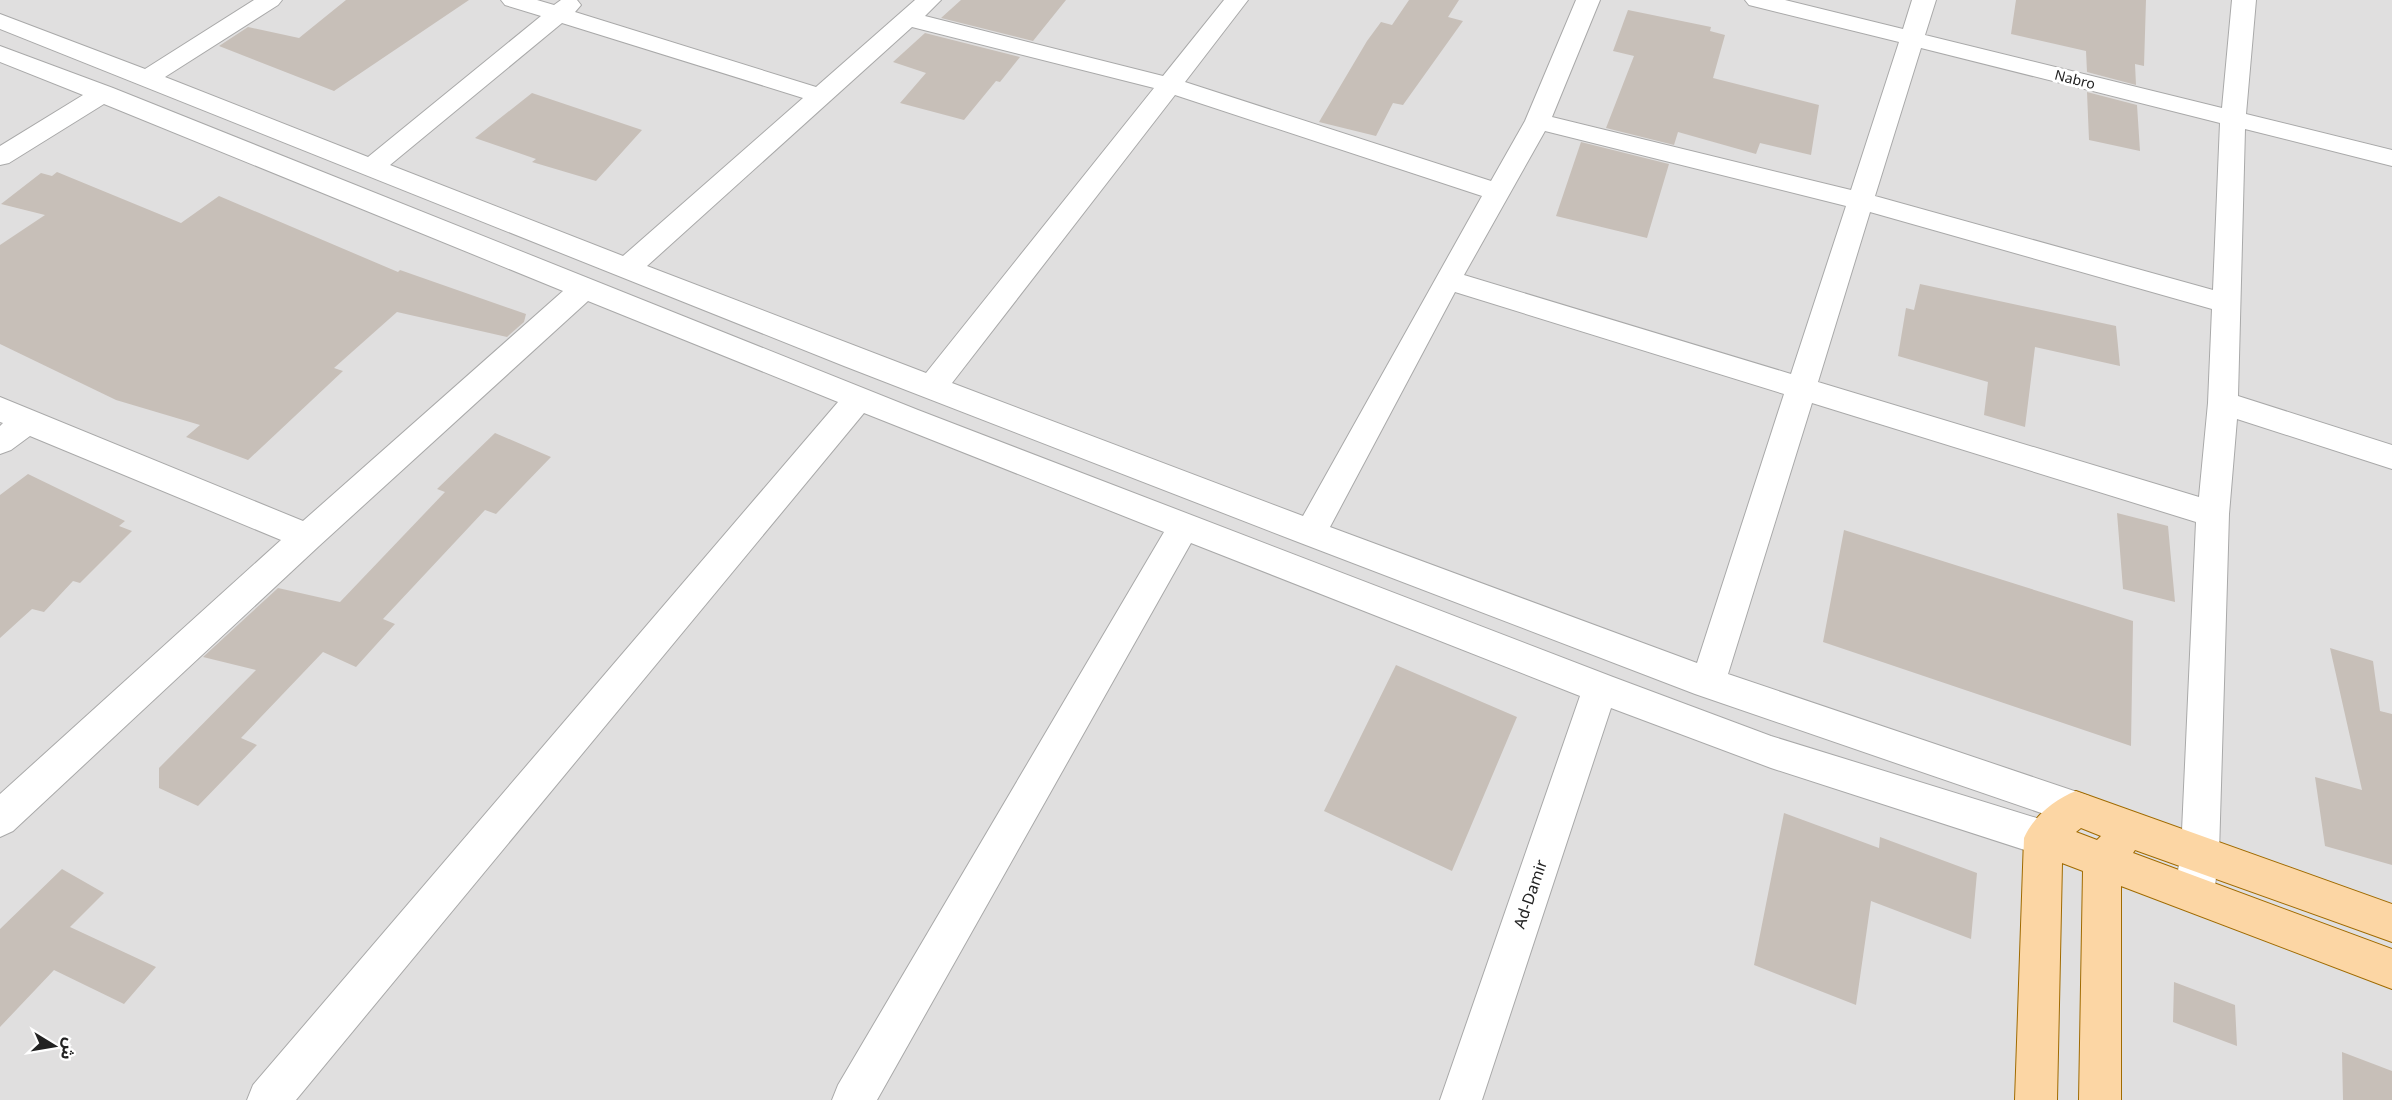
<svg xmlns="http://www.w3.org/2000/svg" width="2392" height="1100" font-family="'Noto Sans','Noto Sans Arabic',sans-serif">
<rect width="100%" height="100%" fill="#f2efe9"/>
<path fill="#e0dfdf" d="M0 0H2392V1100H0Z"/>
<path fill="#c7bfb8" d="M346 0H469L334 91 219 46 248 27 299 38Z
M961 0H1066L1033 41 941 18Z
M1409 0H1459L1448 17 1463 21 1403 105 1393 103 1376 136 1319 122 1367 41 1381 22 1392 25Z
M2016 0H2146L2144 66 2135 64 2136 85 2087 72 2086 51 2011 34Z
M1628 10 1711 27 1710 31 1725 35 1713 78 1819 105 1811 155 1760 143 1756 154 1678 132 1674 145 1606 128 1634 56 1613 51Z
M925 33 1020 57 1000 82 996 81 964 120 900 103 926 73 893 62Z
M2087 92 2137 105 2140 151 2089 140Z
M532 93 642 130 596 181 532 162 536 159 475 138Z
M1581 142 1669 164 1647 238 1556 216Z
M57 172 181 223 219 196 398 272 400 270 526 314 524 322 507 337 397 312 334 368 343 371 248 460 186 437 200 425 116 400 0 344V245L45 215 1 204 41 173 52 176Z
M1920 284 2116 326 2120 366 2035 347 2025 427 1984 415 1988 382 1898 356 1906 308 1914 310Z
M495 433 551 457 496 514 485 510 383 619 395 624 356 667 323 652 241 738 257 745 198 806 159 788V768L256 670 203 657 278 588 340 602 445 492 437 489Z
M28 474 125 521 119 526 132 531 80 583 73 581 44 612 32 609 0 638V495Z
M2117 513 2168 526 2175 602 2123 589Z
M1844 530 2133 621 2131 746 1823 642Z
M2330 648 2373 661 2380 711 2392 714V865L2325 846 2315 777 2362 790Z
M1396 665 1517 717 1452 871 1324 811Z
M1784 813 1879 848 1880 837 1977 873 1971 939 1871 901 1856 1005 1754 965Z
M62 869 104 893 70 927 156 967 124 1004 54 970 0 1027V929Z
M2174 982 2235 1005 2237 1046 2173 1022Z
M2342 1052 2392 1071V1100H2343Z"/>
<g fill="none" stroke-linecap="round" stroke-linejoin="round">
<defs>
<path id="minor" d="M254 0H282L278 5 165 77 368 157 541 16 505 5 501 0H537L554 5 561 0H577L581 5 575 12 816 87 915 0H941L925 16 1163 76 1224 0H1248L1185 82 1491 181 1525 121 1576 0H1600L1552 117 1851 190 1899 42 1749 5 1745 0H1785L1903 29 1912 0H1936L1925 35 2222 108 2232 0H2256L2246 114 2392 150V166L2245 129 2238 396 2392 445V469L2237 419 2229 514 2219 853 2214 894 2208 907 2194 913 2180 907 2174 894 2181 853 2196 522 1812 403 1728 674 2089 796 2095 808 2089 820 2076 825 1695 694 1298 542 844 366 0 29V14L145 69ZM562 23 803 98 623 256 390 165ZM912 27 1154 88 926 373 647 266ZM1921 48 2220 123 2213 290 1875 196ZM1175 95 1482 196 1303 516 952 383ZM1545 131 1846 206 1791 374 1464 275ZM1870 212 2212 309 2208 403 2199 497 1818 382ZM1455 292 1784 394 1697 663 1330 527Z
M0 46 113 88 918 410 1613 677 1771 736 2043 820 2057 825 2062 838 2057 851 2043 856 1771 768 1611 708 1482 1100H1440L1580 696 1191 543 877 1100H832L838 1085 1164 532 864 413 296 1100H247L253 1085 838 402 588 301 319 546 13 831 0 837V794L281 540 30 436 11 450 0 454V426L3 423 0 422V397L303 521 563 291 104 104 9 163 0 165V146L83 95 0 62Z"/>
<path id="major" d="M2076 791 2392 904V942L2135 850 2133 853 2392 949V989L2121 886V1100H2079L2083 871 2062 863 2057 1100H2015L2024 838C2033 817 2055 799 2076 791ZM2081 828 2101 836 2097 840 2076 832Z"/>
</defs>
<use href="#minor" stroke="#a9a9a9" stroke-width="2"/>
<use href="#major" stroke="#a06b00" stroke-width="2"/>
<use href="#minor" fill="#fff" fill-rule="evenodd"/>
<use href="#major" fill="#fcd6a4" fill-rule="evenodd"/>
</g>
<g text-anchor="middle" dominant-baseline="central" stroke-width="6" stroke-linejoin="round" paint-order="stroke">
<g font-size="14" fill="#222" stroke="#fff">
<text transform="translate(2075 79) rotate(14)">Nabro</text>
</g>
<g font-size="16" fill="#222" stroke="#fff">
<text transform="translate(1530 894) rotate(-71)">Ad-Damir</text>
</g>
</g>
<g transform="translate(54 1046) rotate(101)" stroke="#ffffff" stroke-width="4.5" paint-order="stroke">
<path d="M0-4.5L10 22L0 15L-10 22Z" fill="#222222"/>
<text y="-9" font-size="16" font-weight="bold" text-anchor="middle" fill="#222222">ش</text>
</g>
</svg>
